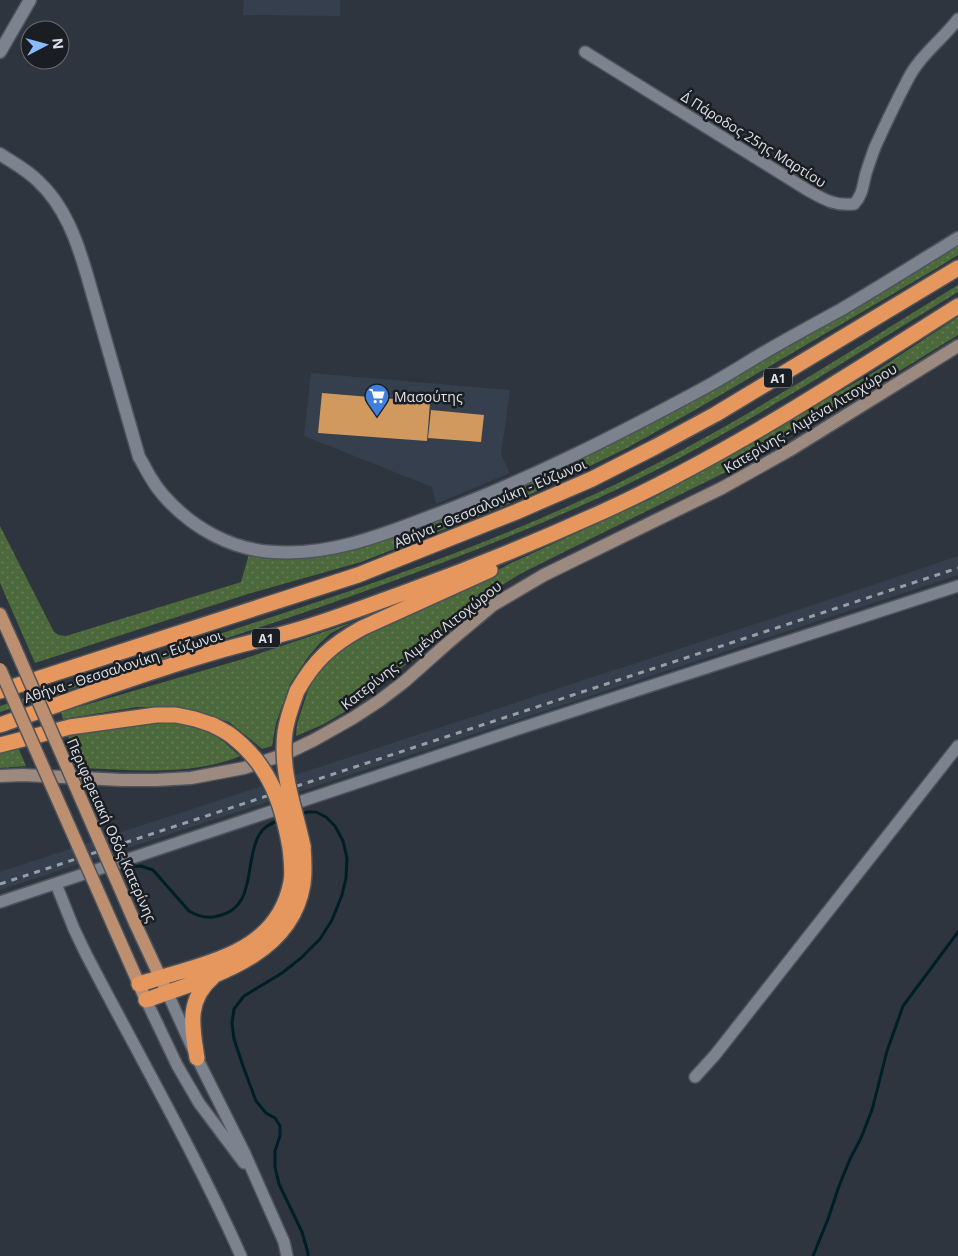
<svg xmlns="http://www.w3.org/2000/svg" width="958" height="1256" font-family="'Open Sans',sans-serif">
<defs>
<pattern id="grass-dots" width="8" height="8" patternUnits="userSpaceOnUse" patternTransform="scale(1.25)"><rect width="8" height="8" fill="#4b693a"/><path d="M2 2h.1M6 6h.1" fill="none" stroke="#647e56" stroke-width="1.8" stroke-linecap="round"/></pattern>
</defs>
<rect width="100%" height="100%" fill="#2f353e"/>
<path fill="#363f4d" d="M244 0H340V16L243 15Z
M311 373 510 390 501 454 510 473 436 504 432 487 304 436Z
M958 556V575L0 890V872L840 596Z"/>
<path fill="url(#grass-dots)" d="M958 245V255L937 268 695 410 627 448 555 483 504 506 361 562 251 593 35 663 0 583V526L54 632 59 635 66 636 241 582 249 554 301 557 324 556 353 549 521 486 585 457 721 385 823 327 869 298Z
M958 285V292C841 363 722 442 596 499 404 586 200 646 0 712V706C80 680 161 653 241 627 361 588 482 547 597 493 723 434 840 357 958 285Z
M958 317V335L906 367 730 470 572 548 520 574 494 590 441 632 416 656 359 703 324 724 296 736 297 724 310 684 327 661 354 639 448 598 509 564 653 498 748 446 807 410 876 371Z
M353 622 331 633 319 644 308 657 290 684 276 723 272 746 262 749 249 738 229 722 202 713 175 707H137L63 719 61 712 243 659Z
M179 720 200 726 224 742 240 756C194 776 132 770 83 768L66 732 113 725Z
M18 747 26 766 0 768V752Z"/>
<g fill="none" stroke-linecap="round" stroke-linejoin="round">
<path stroke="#001e26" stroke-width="3" d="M300 814 308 812H316L326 817 335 826 343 841 347 858 346 878 342 895 332 920 320 939 301 958 282 973 244 996 234 1009 232 1023 234 1039 243 1066 256 1101 266 1113 275 1118 280 1126V1136L275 1151V1167L279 1184 302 1232 308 1253V1256
M131 867 141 866 153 870 189 911C199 917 208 919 218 916 257 908 244 861 259 835 263 827 271 823 280 820
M813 1256 828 1219 839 1186 850 1159 861 1138 872 1110 887 1051 903 1006 958 932"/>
</g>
<path fill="#d2995f" d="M322 393 430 402 427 441 318 433Z
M431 410 484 415 481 442 428 438Z"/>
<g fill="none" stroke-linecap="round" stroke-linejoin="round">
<defs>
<path id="minor" d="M585 52 809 191C825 200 835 206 854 204 863 195 863 184 866 173 869 164 872 155 875 147 885 125 896 102 907 81 919 56 942 40 958 19
M56 884 74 929 86 954C138 1054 195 1153 241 1256
M0 902 518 729 958 586
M167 992 197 1058 245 1154 284 1242 287 1256
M146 1000 177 1065 199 1103 244 1163
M695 1077 715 1055 958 746"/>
<path id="tertiary" d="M0 52 30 0
M0 154C12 162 27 170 38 181 65 206 77 241 87 275L139 457C144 465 148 474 153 481 156 487 160 491 164 496 192 528 232 550 274 552 331 556 385 534 437 514 529 480 617 435 704 388 728 375 752 359 777 345 798 333 820 321 842 309 881 286 919 262 958 238"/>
<path id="secondary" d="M0 776 23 775 122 780H156L191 778 244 768 283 755 314 740 353 718 379 701 404 682 449 642 493 605 544 575 722 488 790 450 958 346"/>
<path id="primary" d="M0 614 13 643
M135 923 167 992
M116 932 146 1000"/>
<path id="motorway" d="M0 691 358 575 516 512 592 479 655 447 716 414 958 268
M297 691C314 661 331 645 362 628L490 570
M0 725C71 700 143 673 215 652 242 644 270 638 297 630 334 619 370 605 406 592 472 568 538 541 602 512 727 455 842 379 958 306
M0 745 70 727 156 715H176L195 719 213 725
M139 984C153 980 168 975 183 971 232 956 280 940 291 882 293 871 291 859 290 848
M146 1000C206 978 291 959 303 884 305 871 304 859 303 846
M197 1058C192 1027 186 1000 213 977"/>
</defs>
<use href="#minor" stroke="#4e545b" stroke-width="14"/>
<use href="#tertiary" stroke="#4e545b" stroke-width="15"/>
<use href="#secondary" stroke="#4e545b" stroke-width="15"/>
<use href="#primary" stroke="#4e545b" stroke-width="15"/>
<use href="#motorway" stroke="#4e545b" stroke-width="18"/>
<use href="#minor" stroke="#7d838e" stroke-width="11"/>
<use href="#tertiary" stroke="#7d838e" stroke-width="12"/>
<use href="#secondary" stroke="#9c897f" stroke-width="12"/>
<use href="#primary" stroke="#bc8f71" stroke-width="12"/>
<use href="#motorway" stroke="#e6975d" stroke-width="15"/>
<path stroke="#999ea5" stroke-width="3" stroke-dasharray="6 6" stroke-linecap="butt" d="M0 884 958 568"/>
<defs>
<path id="primary-bridge" d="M13 643 135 923
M0 669 116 932"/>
<path id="motorway-bridge" d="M297 691C292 705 287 718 285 732 280 772 295 808 303 846
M213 725C220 729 227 732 233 737 270 766 282 803 290 848"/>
</defs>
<use href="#primary-bridge" stroke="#4e545b" stroke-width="15" stroke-linecap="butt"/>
<use href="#motorway-bridge" stroke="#4e545b" stroke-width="18" stroke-linecap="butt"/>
<use href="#primary-bridge" stroke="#bc8f71" stroke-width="12"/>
<use href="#motorway-bridge" stroke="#e6975d" stroke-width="15"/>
</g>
<defs>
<symbol id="supermarket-pin" viewBox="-11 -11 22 30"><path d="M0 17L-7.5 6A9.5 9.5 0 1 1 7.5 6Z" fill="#3f7fe0" stroke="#1a1d21"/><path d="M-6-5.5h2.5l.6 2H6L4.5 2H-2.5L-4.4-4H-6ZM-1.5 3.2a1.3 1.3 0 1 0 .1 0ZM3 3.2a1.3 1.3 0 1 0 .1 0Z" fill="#fff"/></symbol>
</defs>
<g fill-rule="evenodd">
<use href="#supermarket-pin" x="363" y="382" width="28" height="38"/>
</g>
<g text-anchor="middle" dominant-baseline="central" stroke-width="5" stroke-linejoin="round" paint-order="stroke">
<g fill="#1a1d21" stroke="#a2a6ab" stroke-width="1">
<rect x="764" y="368.5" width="28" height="19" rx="4"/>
<rect x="252" y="628.5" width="28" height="19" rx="4"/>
</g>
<g font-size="12" font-weight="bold" fill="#dde1e6">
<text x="778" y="378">Α1</text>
<text x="266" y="638">Α1</text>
</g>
<g font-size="14" fill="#dde1e6" stroke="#1a1d21">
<text transform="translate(754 139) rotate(32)">Δ΄ Πάροδος 25ης Μαρτίου</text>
<text transform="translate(810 418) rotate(-31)">Κατερίνης - Λιμένα Λιτοχώρου</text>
<text transform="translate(490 503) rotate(-23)">Αθήνα - Θεσσαλονίκη - Εύζωνοι</text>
<text transform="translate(421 645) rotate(-38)">Κατερίνης - Λιμένα Λιτοχώρου</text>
<text transform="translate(123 666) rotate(-18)">Αθήνα - Θεσσαλονίκη - Εύζωνοι</text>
<text transform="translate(112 830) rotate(66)">Περιφερειακή Οδός Κατερίνης</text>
</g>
<g font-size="14" fill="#dde1e6" stroke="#1a1d21" text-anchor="start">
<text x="394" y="396">Μασούτης</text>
</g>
</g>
<g transform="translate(45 45) rotate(84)"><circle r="24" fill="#1a1d21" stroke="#686b70"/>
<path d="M0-4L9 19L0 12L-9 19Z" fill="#87bbfb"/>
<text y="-8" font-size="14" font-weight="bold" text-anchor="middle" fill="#dde1e6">N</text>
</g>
</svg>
